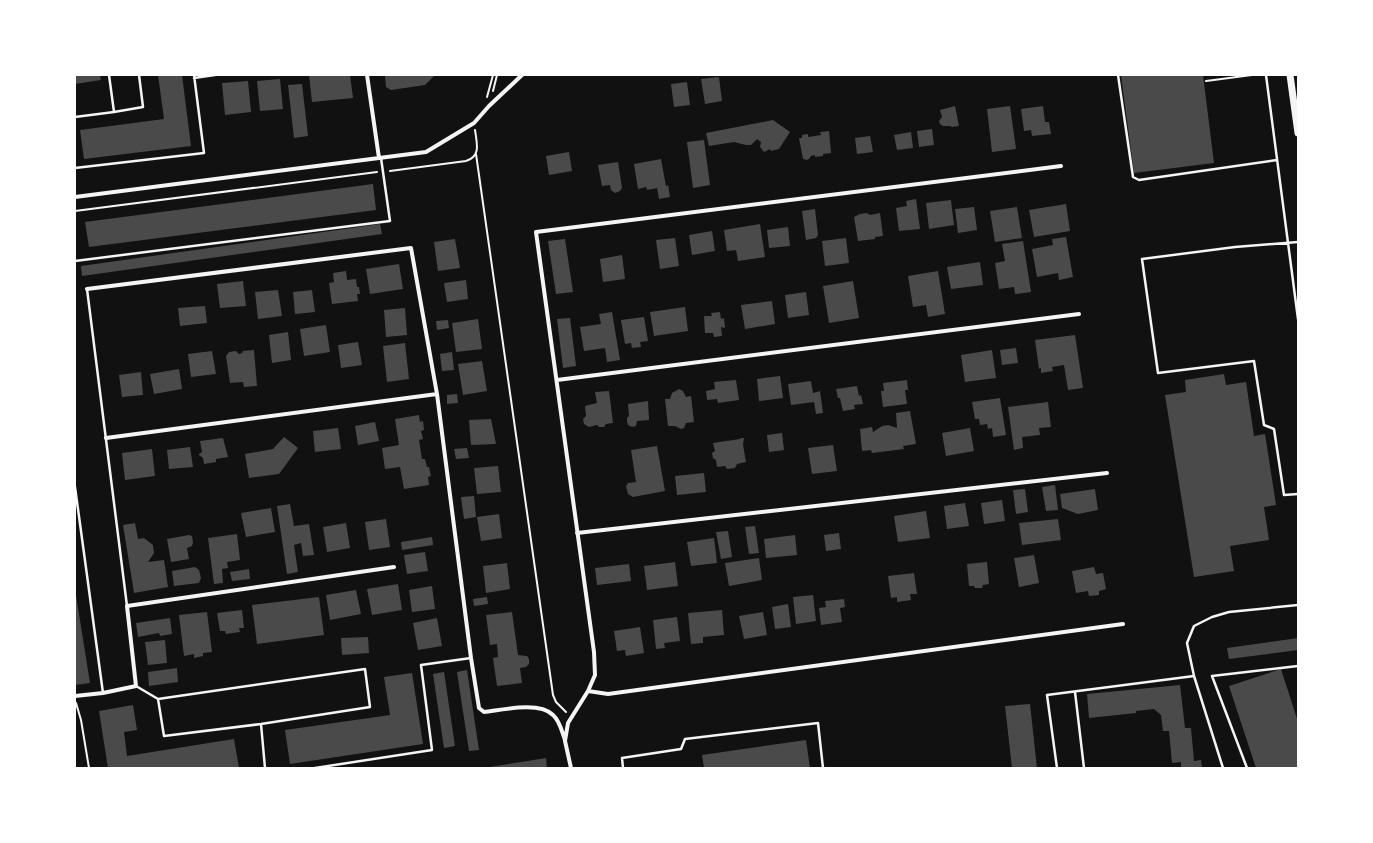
<svg xmlns="http://www.w3.org/2000/svg" width="1373" height="843" font-family="Commissioner,sans-serif">
<rect width="100%" height="100%" fill="#111"/>
<path fill="#4a4a4a" d="M75 75H100L101 80 75 84Z
M158 75H182L191 146 84 159 80 130 164 119Z
M309 75H350L353 98 312 102Z
M385 75H435L425 85 391 90 386 87Z
M1121 75H1203L1214 163 1134 173Z
M719 77 722 101 705 104 701 79Z
M280 79 283 109 260 111 257 81Z
M248 81 251 112 225 115 222 83Z
M687 82 690 105 674 107 671 84Z
M302 84 308 136 294 138 288 85Z
M955 106 959 126 952 127 950 126H943L940 124 939 121 942 117 940 110Z
M1010 106 1016 149 992 152 987 109Z
M1043 106 1045 122H1049L1051 134 1032 136 1031 130 1024 131 1021 109Z
M773 120 790 132 779 149 771 151 770 149 764 152 760 147 761 142 757 139 751 145H746L734 142 709 146 706 133Z
M932 129 934 145 919 147 917 131Z
M829 131 831 153 823 154V156L815 157V155L811 156 809 159 807 160 803 159 799 138H802V135L808 134V137L821 135 820 132Z
M911 132 913 148 897 150 894 135Z
M870 136 873 152 857 154 855 138Z
M704 140 710 185 693 188 687 142Z
M569 152 572 171 549 175 546 156Z
M661 159 666 186 668 185 670 197 659 199 657 188 647 190 646 187 638 189 634 164Z
M618 162 622 188 620 191 615 193 611 190 610 185 602 186 598 165Z
M373 184 376 210 89 247 85 222Z
M916 199 920 229 899 231 896 208 907 206 906 201Z
M951 200 954 225 929 229 926 203Z
M1066 204 1070 231 1034 237 1029 210Z
M974 207 977 230 958 233 955 209Z
M1017 207 1022 238 995 242 990 211Z
M815 209 818 235 816 238 806 240 802 211Z
M867 213 870 215 880 213 883 236 875 237V239L858 241 854 217 860 214Z
M380 224 382 234 82 276 81 266Z
M760 224 765 257 738 261 736 250 727 251 724 230Z
M788 227 790 246 769 248 767 230Z
M712 231 715 251 692 255 689 235Z
M1066 237 1073 277 1059 280 1058 273 1037 277 1032 249 1053 245 1052 239Z
M675 238 679 266 660 269 656 240Z
M846 238 849 263 825 266 822 241Z
M455 239 460 268 438 271 434 242Z
M565 239 573 292 556 294 548 241Z
M1023 241 1031 292 1015 294 1014 287 999 289 995 263 1005 261 1002 244Z
M622 255 625 279 603 282 600 259Z
M980 262 983 285 951 289 947 267Z
M399 264 403 289 370 294 366 269Z
M346 271 347 280 356 279 357 287H359L360 294H357L358 301 332 304 329 283 334 282 333 273Z
M938 271 945 314 928 317 926 305 913 307 908 276Z
M466 280 468 299 447 302 444 283Z
M243 281 246 306 220 308 217 284Z
M853 281 859 318 829 323 823 286Z
M278 290 282 316 258 319 255 292Z
M312 290 315 312 295 314 293 292Z
M806 292 809 315 788 318 785 295Z
M772 301 775 324 745 329 741 305Z
M205 306 207 323 180 326 178 308Z
M685 307 688 331 654 336 650 312Z
M405 308 407 335 386 337 384 310Z
M612 312 620 360 607 362 605 348 584 351 580 327 601 324 599 314Z
M720 312 721 319 724 318 725 328 721 327 722 336 714 337 713 333H705L704 316H712L711 313Z
M644 317 648 341 640 342 641 347 632 348 631 343 625 344 621 320Z
M570 318 576 366 563 368 557 319Z
M478 319 482 349 456 352 452 323Z
M448 320 449 328 437 330 436 321Z
M326 325 330 352 304 356 300 329Z
M288 332 291 360 272 363 269 335Z
M1075 335 1083 388 1068 390 1064 365 1052 367 1053 371 1041 373V368L1039 369 1035 340Z
M358 342 362 365 341 368 338 345Z
M405 343 409 379 387 382 383 346Z
M1016 348 1018 363 1002 365 1000 350Z
M254 350 257 386 244 387 243 382 230 383 226 356 229 352 236 351 239 354 242 353 243 351Z
M992 350 996 378 965 382 961 355Z
M212 351 216 374 191 377 188 354Z
M452 352 454 370 442 371 440 354Z
M482 361 487 391 463 395 458 364Z
M179 369 182 389 154 394 150 374Z
M141 372 143 395 122 397 119 375Z
M1224 374 1226 385 1246 382 1254 436 1265 434 1276 505 1264 507 1269 540 1230 546 1234 571 1194 577 1165 395 1186 392 1185 380Z
M780 376 783 398 759 401 757 379Z
M736 380 739 400 718 403 717 399 707 400 706 391 715 389 714 382Z
M907 380 908 390H905L907 404 883 407 881 391H884L883 383Z
M811 381 813 393 820 391 823 413 816 414 814 402 791 405 788 384Z
M857 386 859 396 861 395 863 404 854 405 855 409 843 411 840 398H838L836 389Z
M679 389 683 391 686 397 691 396 694 422 686 423 684 428 681 429 675 426H668L665 399H670L672 393Z
M609 391 613 423 606 424 604 427H599L597 425 589 427 584 424 583 419 586 416 585 406 597 403 595 392Z
M457 394 458 403 447 404V395Z
M1000 398 1006 435 993 437 992 428 988 429 987 424 980 425 979 419H975L972 402Z
M648 401 649 420 637 421 636 426 632 427 628 425 627 422V418L629 416 628 404Z
M1048 402 1051 427 1039 428 1040 435 1022 437 1023 448 1014 450 1008 407Z
M910 411 916 444 903 446 904 449 872 453 871 450 862 451 860 429 872 427 873 432 882 426 888 425 897 428 896 413Z
M419 415 420 422 423 421 424 430 421 431 423 439 419 440 422 459H425L427 467H429L431 476 428 477 429 485 404 489 400 467 385 469 382 448 399 445 395 419Z
M491 419 496 444 471 445 469 420Z
M375 422 379 441 358 445 355 426Z
M338 428 341 449 315 452 313 431Z
M970 428 974 451 946 456 942 433Z
M782 433 784 450 769 452 767 435Z
M284 437 298 448 279 474 249 478 245 454 273 449Z
M223 438 228 457 216 459V462L204 464 203 458 199 455V454L202 452 200 441Z
M741 438H744L743 445 746 462 737 464 735 468 727 469 725 466 717 467 716 460 713 458 712 453 715 451 713 443 740 439Z
M833 445 837 471 812 474 808 448Z
M657 446 665 491 633 497 628 494 626 486 628 483 636 482 631 450Z
M190 447 193 467 169 469 167 450Z
M467 448 469 458 456 459 454 449Z
M152 449 155 476 125 480 122 453Z
M498 466 501 492 477 494 474 468Z
M704 473 706 492 677 495 675 476Z
M1055 485 1058 510 1046 511 1042 487Z
M1025 489 1028 512 1016 514 1013 490Z
M1095 489 1098 510 1078 514 1062 508 1060 494Z
M474 496 476 517 464 519 461 497Z
M1002 500 1005 521 984 524 981 503Z
M965 503 969 526 947 529 944 506Z
M290 504 294 526 309 524 314 555 303 556 301 543 294 545 298 572 287 574 277 506Z
M271 508 275 532 246 537 241 513Z
M926 511 930 538 898 542 894 516Z
M499 514 502 538 481 541 477 517Z
M386 519 390 547 369 550 365 522Z
M1058 519 1061 540 1022 545 1019 523Z
M135 523 138 539 144 538 153 545 154 553 148 562 164 560 168 587 134 593 123 525Z
M346 523 350 548 327 552 323 527Z
M755 526 759 553 749 554 745 527Z
M728 531 732 557 721 559 716 532Z
M839 533 841 549 826 551 824 535Z
M237 534 240 560 227 562 228 568 222 569 223 583 214 584 208 538Z
M189 535 192 536 193 542 192 546 187 548 189 559 171 562 167 539Z
M795 535 797 555 766 558 764 539Z
M432 537 433 545 402 550 401 542Z
M714 538 717 563 691 566 687 542Z
M425 552 428 571 407 574 404 555Z
M1034 555 1039 583 1019 587 1014 558Z
M759 558 762 580 729 586 725 563Z
M675 562 678 586 647 590 644 566Z
M987 562 989 584 983 585 982 588H975L974 586H969L967 564Z
M507 563 510 589 486 593 483 566Z
M629 564 631 581 597 585 595 568Z
M195 567 199 570 201 578 199 583 174 586 172 571Z
M1094 567 1096 574 1103 573 1106 589 1099 591V595L1089 596 1088 591 1076 593 1072 571Z
M249 569 250 579 232 581 230 572Z
M914 573 917 594H910L911 600 897 602V597L891 598 888 576Z
M398 584 402 610 372 615 367 589Z
M432 586 435 609 412 612 409 590Z
M75 589 90 683 75 685Z
M356 590 361 614 330 620 326 595Z
M813 595 816 621 796 624 793 597Z
M319 597 324 635 257 644 252 605Z
M487 597 488 604 474 606 473 599Z
M844 599 845 607 840 608 842 622 821 625 819 608 826 607 825 601Z
M788 604 791 627 775 629 772 607Z
M242 610 244 628H239L240 632 226 634 225 631H220L217 613Z
M722 610 724 635 703 637V643L691 644 688 613Z
M207 612 212 652 203 653V656L194 658V654L184 656 179 615Z
M512 612 518 655 527 656 529 659V664L526 667 520 668 522 683 497 686 493 658 498 657 497 644 490 645 486 615Z
M763 612 767 635 744 639 739 616Z
M677 617 680 641 664 643 665 648 656 649 653 620Z
M170 618 172 634 160 636 159 633 138 637 136 623Z
M437 618 442 646 418 650 413 623Z
M640 627 644 653 626 656 625 650 617 651 614 631Z
M368 637 369 653 342 655 341 638Z
M1298 638V650L1229 659 1227 648Z
M165 640 167 663 148 665 145 642Z
M177 668 178 682 149 686 148 672Z
M1281 669 1298 722V768H1256L1229 686Z
M467 670 479 750 469 751 457 672Z
M444 672 455 746 444 748 433 674Z
M412 673 423 744 290 764 285 730 390 715 384 677Z
M1180 685 1185 728H1191L1194 761 1201 760 1202 768H1181V762L1172 763 1169 731H1163L1161 715 1154 709 1136 711V713L1089 718 1087 694Z
M1030 704 1037 768H1012L1005 706Z
M133 705 137 730 124 732 127 756 234 739 239 768H108L99 711Z
M806 740 810 768H704L702 755Z
M546 758 547 768H490V767Z"/>
<g fill="none" stroke-linecap="round" stroke-linejoin="round">
<path stroke="#f5f5f5" stroke-width="2" d="M1206 81 1252 75
M493 91 497 75
M487 97 493 75
M476 154 553 695 556 702 566 712
M390 171 466 161C481 156 477 144 475 130
M75 211 377 172
M76 703 81 720 89 768"/>
<path stroke="#f5f5f5" stroke-width="2.5" d="M109 75 114 112
M1118 75 1133 177 1139 180 1277 160
M1266 75 1298 319
M194 78 215 75
M75 117 114 112 143 107 139 75
M75 168 204 153 194 75
M1298 242 1235 247 1142 259 1158 373 1254 361 1264 425 1274 429 1284 495 1298 494
M75 261 390 221 381 158
M87 289 127 606
M75 487 103 693
M136 686 158 699 365 669 370 707 261 724 164 736 158 699
M1075 692 1084 768
M261 724 265 768
M315 768 432 750 421 665 471 658
M623 768 622 758 681 749 685 739 818 723 823 768
M1057 768 1047 695 1194 676
M1223 768 1194 676 1187 643 1194 626 1212 617 1229 612 1298 605
M1247 768 1212 676 1298 666"/>
<path stroke="#f5f5f5" stroke-width="4" d="M367 75 379 158
M75 197 426 152 474 123 489 106 522 75
M87 289 411 248 437 394 471 658 479 708 484 712C502 710 539 701 553 715 560 721 562 732 565 740
M557 380 1079 314
M106 438 437 394
M577 533 1107 473
M588 691 608 694 1123 624
M75 696 103 693 136 686 127 606 394 567
M571 768 565 741 568 723 588 691 595 675 594 652 536 232 1061 166"/>
<path stroke="#f5f5f5" stroke-width="7" d="M1290 75 1298 133"/>
</g>
<rect width="1373" height="843" fill="none" stroke="#ffffff" stroke-width="152"/>
</svg>
